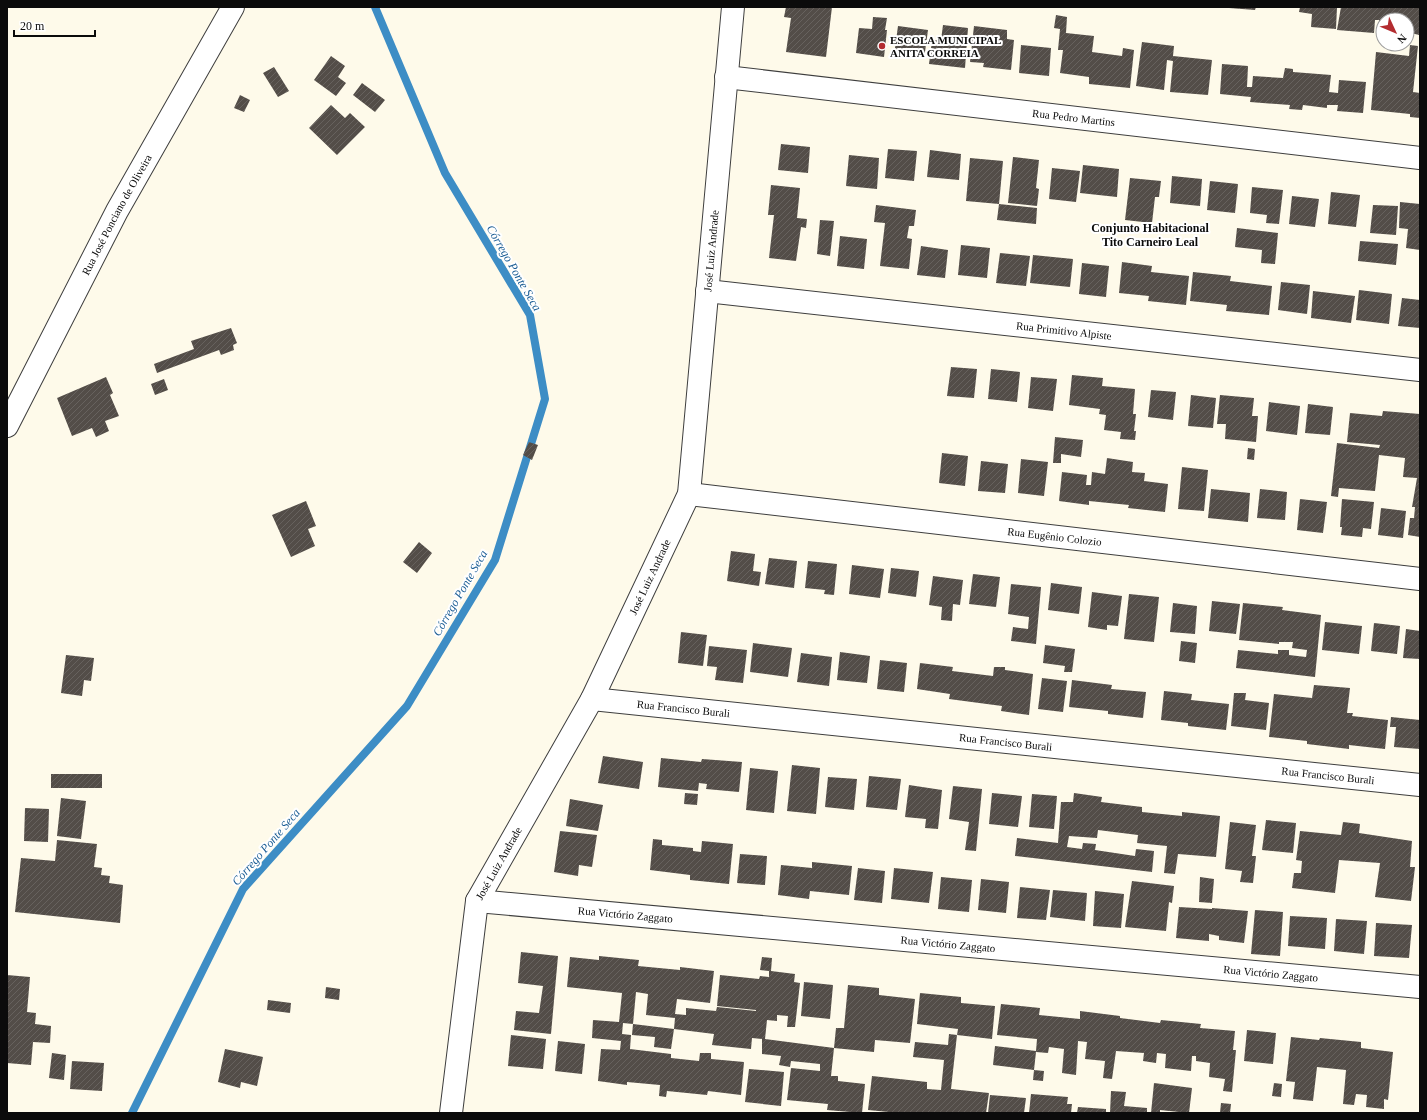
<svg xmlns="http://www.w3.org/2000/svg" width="1427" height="1120" font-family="'Times New Roman',serif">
<defs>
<pattern id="building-hatch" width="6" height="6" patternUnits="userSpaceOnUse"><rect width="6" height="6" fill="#534d48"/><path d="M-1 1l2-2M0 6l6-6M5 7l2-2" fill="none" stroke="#67625e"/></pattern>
</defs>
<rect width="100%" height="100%" fill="#fefaea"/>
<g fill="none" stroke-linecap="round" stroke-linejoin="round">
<path stroke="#3d8dc5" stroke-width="8" d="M132 1113 243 889 407 706 495 560 545 399 530 315 445 173 375 7"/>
</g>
<path fill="url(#building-hatch)" d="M786 7H832L826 57 786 52 791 18 784 17Z
M1229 7H1256L1255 10 1229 8Z
M1300 7H1337L1336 29 1311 27 1312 14 1299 12Z
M1341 7H1420L1419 35 1411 33V26H1407V20H1383V24H1379V20H1375L1374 33 1337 30Z
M1056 15 1067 17 1066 33 1094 36 1092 52 1122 56 1123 48 1134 50 1130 88 1089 84V77L1060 73 1063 50H1058L1060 29 1054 28Z
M873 17 887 18 885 30H887L884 57 856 53 859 28 872 29Z
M943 25 968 28 965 68 929 64 932 40H941Z
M898 26 928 30 924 59 894 55Z
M974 26 1007 30V39L1014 40 1011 70 983 67 984 63 970 62Z
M1142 42 1174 46 1173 56 1212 60 1208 95 1170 92 1173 61 1167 60 1164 90 1136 86Z
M1021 45 1051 48 1049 76 1019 73Z
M1410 45 1418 46 1413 92 1420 93V118L1410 117V114L1371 110 1376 52 1409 56Z
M331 56 345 66 338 77 346 83 336 96 314 80Z
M1222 64 1248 66 1247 87H1252L1253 76 1283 78 1285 68 1293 69V72L1331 75 1329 92 1338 93 1339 80 1366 82 1363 113 1337 111 1338 105H1327V108L1303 105 1302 110 1289 109 1290 105 1250 102 1251 97 1220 94Z
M274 67 289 91 278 97 263 73Z
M362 83 385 100 375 112 353 95Z
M240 95 250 100 244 112 234 108Z
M331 105 345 118 350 113 365 127 337 155 309 128Z
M781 144 810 147 808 173 778 170Z
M888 149 917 151 914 181 885 178Z
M930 150 961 154 959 180 927 177Z
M849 155 879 158 877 189 846 186Z
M1013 157 1039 160 1036 188 1039 189 1037 206 1008 203Z
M970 158 1003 161 999 204 966 201Z
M1083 165 1119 169 1117 197 1080 193Z
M1052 168 1080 171 1076 202 1049 199Z
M1172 176 1202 179 1200 206 1170 203Z
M1130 178 1161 181 1159 197H1155L1152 223 1125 220Z
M1210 181 1238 184 1235 213 1207 210Z
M771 185 800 188 797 218 807 219 806 228 801 227 796 261 769 258 774 215H768Z
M1252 187 1283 190 1279 224 1266 223 1267 215 1250 213Z
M1331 192 1360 195 1356 227 1328 224Z
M1292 196 1319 199 1315 227 1289 224Z
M1400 202 1420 204V250L1406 248 1408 229 1399 228Z
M999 204 1037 208 1036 224 997 220Z
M876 205 916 210 914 226H909L907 238 912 239 909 269 880 266 885 223 874 222Z
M1373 205 1398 206 1396 235 1370 233Z
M820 220 834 221 830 256 817 254Z
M1237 228 1278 233 1275 264 1261 263 1262 250 1235 247Z
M840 236 867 239 864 269 837 266Z
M1360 241 1398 244 1396 265 1358 261Z
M961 245 990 248 987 278 958 275Z
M921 246 948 250 945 278 917 275Z
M1000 253 1030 256 1026 286 996 283Z
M1033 255 1073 259 1070 287 1030 283Z
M1122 262 1152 266 1151 272 1189 276 1186 305 1148 301 1149 296 1119 293Z
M1082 263 1109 266 1106 297 1079 294Z
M1193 272 1231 276 1230 281 1272 286 1269 315 1226 311 1227 305 1190 301Z
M1281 282 1310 285 1307 314 1278 310Z
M1359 290 1392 294 1389 324 1356 320Z
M1313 291 1355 296 1351 323 1311 318Z
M1402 298 1420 300V328L1398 326Z
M231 328 237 343 233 345 234 350 221 355 219 350 157 373 154 364 194 349 191 341Z
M951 367 977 369 974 398 947 396Z
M991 369 1020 372 1017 402 988 399Z
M1072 375 1103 378 1102 386 1135 389 1133 414H1136L1134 431H1136L1135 440 1120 439 1121 432 1104 430 1106 415 1099 414 1100 409 1069 405Z
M106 377 113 393 110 395 119 416 105 421 109 431 96 437 92 428 72 436 57 398Z
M1031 377 1057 379 1053 411 1028 408Z
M164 379 168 390 155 395 151 384Z
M1151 390 1176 392 1173 420 1148 417Z
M1191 395 1216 398 1213 428 1188 426Z
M1220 395 1254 398 1252 416H1258L1256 442 1225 439 1226 424H1217Z
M1269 402 1300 406 1297 435 1266 431Z
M1308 404 1333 407 1330 435 1305 433Z
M1383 411 1420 414V537L1408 535 1410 518H1414L1415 507H1412L1417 478 1403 477 1405 458 1379 455 1375 491 1339 488 1338 497 1331 496 1337 443 1379 448 1380 445 1347 442 1350 413 1382 416Z
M1055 437 1083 440 1081 457 1061 454V463H1053Z
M529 442 538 445 532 460 523 455Z
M1248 448 1255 449 1254 460 1247 459Z
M942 453 968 456 965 486 939 483Z
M1107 458 1133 462 1132 472 1145 473 1144 481 1168 484 1165 512 1128 508 1129 505 1089 501V505L1059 501 1062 472 1087 475 1086 485H1091L1092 472 1105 474Z
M1021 459 1048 462 1044 496 1018 493Z
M981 461 1008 464 1005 493 978 491Z
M1182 467 1208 470 1204 511 1178 509Z
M1211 489 1250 493 1248 522 1208 518Z
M1260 489 1287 492 1285 520 1257 518Z
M1300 499 1327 502 1323 533 1297 530Z
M1342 499 1374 502 1371 529 1363 528 1362 537 1341 535 1342 527H1340Z
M306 501 316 526 308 529 315 546 291 557 272 515Z
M1381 508 1406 511 1403 538 1378 535Z
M419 542 432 553 417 573 403 562Z
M731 551 755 554 753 571 761 572 759 586 727 581Z
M769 558 797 561 794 588 765 584Z
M808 561 837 564 834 595 824 594 825 590 805 588Z
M852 565 884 569 880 598 849 594Z
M891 568 919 571 916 597 888 593Z
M973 574 1000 577 996 607 969 604Z
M933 576 963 580 960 605 953 604 952 621 941 620 942 607 929 605Z
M1051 583 1082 587 1079 614 1048 610Z
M1011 584 1041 587 1036 644 1011 641 1013 627 1028 629 1029 617 1008 614Z
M1092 592 1122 596 1118 626 1107 625V630L1088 627Z
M1129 594 1159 597 1154 642 1124 639Z
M1212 601 1240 604 1236 634 1209 631Z
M1173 603 1197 606 1195 634 1170 632Z
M1243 603 1283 607 1282 610 1321 615 1315 677 1236 668 1238 650 1278 654V650H1289V655L1306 657 1307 650 1292 648 1293 642H1279V644L1239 640Z
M1325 622 1362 626 1359 654 1322 650Z
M1374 623 1400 626 1397 654 1371 651Z
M1406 629 1420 631V659L1403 658Z
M681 632 707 635 703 666 678 663Z
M1181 641 1197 643 1195 663 1179 661Z
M753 643 792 648 788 677 750 672Z
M1045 645 1075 649 1072 672H1064L1065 666 1043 663Z
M709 646 747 650 743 683 715 680 717 667 707 666Z
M840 652 870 656 867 683 837 680Z
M801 653 832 657 829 686 797 682Z
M66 655 94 658 91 681 84 680 82 696 61 693Z
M880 660 907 663 904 692 877 689Z
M920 663 953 667 952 671 993 676 994 667H1005V670L1033 674 1029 715 1001 711 1002 706 949 699 950 694 917 689Z
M1042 678 1067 681 1063 712 1038 709Z
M1072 680 1112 685 1111 689 1146 692 1143 718 1108 714V711L1069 707Z
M1314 685 1350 688 1347 713H1353L1352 716 1388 720 1385 749 1349 745V749L1307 744V741L1269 737 1274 694 1312 698Z
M1164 691 1192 694 1191 700 1229 704 1226 730 1188 726V723L1161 720Z
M1234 693H1246L1245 700 1269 703 1266 730 1231 726Z
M1391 717 1420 720V749L1394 747 1396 727H1390Z
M603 756 643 762 639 789 598 783Z
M661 758 701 762 702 759 742 762 739 792 706 789 707 784 699 783 698 791 658 787Z
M792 765 820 768 816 814 787 811Z
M750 768 778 771 774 813 746 810Z
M51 774H102V788H51Z
M869 776 901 779 897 810 866 807Z
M828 777 857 779 854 810 825 807Z
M909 785 942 790 938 829 925 828 926 819 905 817Z
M953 786 982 789 976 851 965 850 969 822 949 819Z
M685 793 698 794 697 805 684 804Z
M992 793 1022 796 1018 827 989 824Z
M1074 793 1102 797 1101 802 1142 807V812L1182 816V812L1220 816 1216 857 1178 854 1175 874 1164 873 1167 846 1137 843 1138 835 1098 830 1097 838 1069 836 1067 847 1082 849 1083 843 1096 844 1095 850 1135 856 1136 849 1154 851 1152 872 1015 856 1017 838 1058 843 1061 802H1073Z
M1032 794 1057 796 1054 829 1029 827Z
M61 798 86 801 81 839 57 836Z
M570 799 603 805 598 831 566 826Z
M25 808 49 809 48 842 24 841Z
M1266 820 1296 823 1293 853 1262 850Z
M1230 822 1256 825 1252 856H1256L1253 883 1240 882 1242 871 1225 869Z
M1343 822 1360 824 1359 833 1412 841 1410 867H1415L1411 901 1375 897 1380 863 1339 860 1335 893 1292 888 1294 873H1301L1302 861 1296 860 1300 831 1341 835Z
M560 831 597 835 592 867 579 865 578 876 554 872Z
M653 839 662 840V845L693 848V851L701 852 702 841 733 844 729 884 690 880V875L650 870Z
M57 840 97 844 94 867 102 868 101 875 110 876 109 883 123 885 120 923 15 912 21 858 55 861Z
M740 854 767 856 765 885 737 883Z
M812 862 852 866 849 895 810 891 809 899 778 895 781 865 812 868Z
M858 868 885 871 882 903 854 900Z
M894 868 933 872 929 903 891 899Z
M941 877 972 880 969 912 938 909Z
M1200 877 1214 879 1212 903 1199 902Z
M981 879 1009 882 1006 913 978 910Z
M1132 881 1174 886 1172 903 1169 902 1166 931 1125 927Z
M1020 887 1050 890 1046 920 1017 918Z
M1053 890 1087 893 1085 921 1050 917Z
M1095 891 1124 894 1121 928 1093 926Z
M1179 907 1212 909V908L1248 911 1244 943 1219 940V936L1209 934V941L1176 938Z
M1255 910 1283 912 1280 956 1251 954Z
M1290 916 1327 918 1325 949 1288 946Z
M1336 919 1367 921 1364 954 1334 951Z
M1376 923 1412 925 1409 958 1374 956Z
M521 952 558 956 551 1034 514 1030 516 1011 539 1013 543 986 518 983Z
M599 956 639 960 638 966 680 970V967L714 971 710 1003 677 999 675 1014 686 1015V1008L716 1011 717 1007 756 1011V1010L717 1006 720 975 759 979 760 976 769 977V971L760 970 762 957 772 958 771 971 795 974 794 982 800 983 795 1027H787L788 1016 777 1015V1021L767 1020 765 1039 834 1048 831 1076H838V1081L865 1084 862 1113 827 1110 828 1104 787 1100 791 1068 820 1071V1064L791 1061 790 1067 779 1065 781 1056 762 1054V1039L752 1038 751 1049 712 1045 714 1034 674 1029 671 1049 654 1047 655 1037 632 1035 633 1024 674 1029 675 1018 646 1015 648 994 636 992 633 1024 623 1023 622 1034 631 1035 630 1049 671 1054V1058L699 1061 700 1053H711V1059L744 1062 741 1095 708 1091 707 1095 667 1091 666 1097 659 1096 660 1085 627 1082V1085L598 1081 601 1049 620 1050 621 1041 592 1038 593 1020 619 1022 622 993 567 987 570 957 599 960Z
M7 975 30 977 27 1012 36 1013 35 1024 51 1026 50 1043 33 1042 31 1065 7 1063Z
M804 982 833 985 830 1019 801 1016Z
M848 985 879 988V995L915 999 910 1043 875 1040 874 1052 834 1048 836 1028H844Z
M326 987 340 989 339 1000 325 998Z
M920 993 961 997V1003L995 1006 992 1039 957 1035 958 1029 917 1024Z
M268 1000 291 1003 290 1013 267 1010Z
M1001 1004 1040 1008 1039 1015 1080 1019V1011L1120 1016V1018L1160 1023 1161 1020 1201 1024 1200 1028 1235 1031 1233 1050H1236L1232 1092 1223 1091 1225 1079 1209 1077 1210 1063 1196 1061V1056H1192L1191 1071 1165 1068 1166 1054 1157 1053 1156 1063 1143 1061 1144 1053 1116 1051 1112 1079 1103 1078 1105 1061 1085 1059 1087 1042 1078 1041 1076 1075 1062 1073 1064 1049 1049 1047 1048 1053 1036 1052 1034 1070 993 1065 995 1046 1036 1051 1037 1039 997 1035Z
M1247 1030 1276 1033 1273 1064 1244 1061Z
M949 1034 957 1035 951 1089 989 1093 986 1113H899L868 1110 872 1076 927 1082V1089L941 1090 944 1060 913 1057 915 1042 948 1045Z
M511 1035 546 1039 543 1069 508 1066Z
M1291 1037 1319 1040 1320 1038 1361 1042V1048L1393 1052 1388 1100 1384 1099V1109L1366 1107 1367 1095 1356 1094 1354 1105 1343 1104 1346 1070 1317 1067 1313 1101 1293 1099 1295 1082 1286 1081Z
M558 1041 585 1044 582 1074 555 1071Z
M225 1049 263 1057 257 1086 241 1082 240 1088 218 1082Z
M52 1053 66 1055 64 1080 49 1078Z
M72 1061 104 1063 102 1091 70 1089Z
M749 1069 784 1072 781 1106 745 1102Z
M1034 1070 1044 1071 1043 1081 1033 1080Z
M1154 1083 1192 1088 1189 1113H1179V1112L1160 1110V1113H1151Z
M1274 1083 1282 1084 1281 1097 1272 1096Z
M1111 1091 1126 1092 1124 1106 1147 1108V1113H1110Z
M1031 1094 1068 1097 1067 1104H1072L1071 1113H1029Z
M990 1095 1026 1098 1024 1113H988Z
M1221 1103 1231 1104 1230 1113H1220Z
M1078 1107 1106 1109V1113H1077Z"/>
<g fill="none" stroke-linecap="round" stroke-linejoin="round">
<defs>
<g id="minor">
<path id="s1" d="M726 77 1420 158"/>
<path id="s2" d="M707 291 1420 370"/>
<path id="s3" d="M7 426 117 211 233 7"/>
<path id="s4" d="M689 494 1420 579"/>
<path id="s5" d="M592 699 1420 785"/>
<path id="s6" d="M477 901 1420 987"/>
<path id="s7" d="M451 1113 477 901 592 699 689 494 733 7"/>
</g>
</defs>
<use href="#minor" stroke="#3e3e3e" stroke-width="24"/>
<use href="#minor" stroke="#fff" stroke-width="22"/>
</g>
<circle fill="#b32c30" stroke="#fff" stroke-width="1.5" cx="882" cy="46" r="4"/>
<g text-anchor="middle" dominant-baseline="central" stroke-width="4" stroke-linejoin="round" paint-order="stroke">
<g font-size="11" font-weight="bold" fill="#0b0b0b" stroke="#fff" text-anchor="start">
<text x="890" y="40">ESCOLA MUNICIPAL<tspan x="890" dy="13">ANITA CORREIA</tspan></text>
</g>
<g font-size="11" fill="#0b0b0b" stroke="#fff">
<text stroke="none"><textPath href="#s1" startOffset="350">Rua Pedro Martins</textPath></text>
<text stroke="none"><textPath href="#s3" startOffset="238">Rua José Ponciano de Oliveira</textPath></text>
<text stroke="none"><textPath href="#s7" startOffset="917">José Luiz Andrade</textPath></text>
<text stroke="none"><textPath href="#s2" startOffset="359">Rua Primitivo Alpiste</textPath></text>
<text stroke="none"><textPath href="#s4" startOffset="368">Rua Eugênio Colozio</textPath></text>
<text stroke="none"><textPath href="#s7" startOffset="581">José Luiz Andrade</textPath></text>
<text stroke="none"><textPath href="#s5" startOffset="92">Rua Francisco Burali</textPath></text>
<text stroke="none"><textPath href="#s5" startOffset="416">Rua Francisco Burali</textPath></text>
<text stroke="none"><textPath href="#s5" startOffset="740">Rua Francisco Burali</textPath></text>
<text stroke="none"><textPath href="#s7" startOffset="257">José Luiz Andrade</textPath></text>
<text stroke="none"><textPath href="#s6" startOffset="149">Rua Victório Zaggato</textPath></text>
<text stroke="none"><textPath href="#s6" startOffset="473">Rua Victório Zaggato</textPath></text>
<text stroke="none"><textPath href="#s6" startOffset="797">Rua Victório Zaggato</textPath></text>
</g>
<g font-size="12" font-weight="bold" fill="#0b0b0b" stroke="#fff">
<text x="1150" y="228">Conjunto Habitacional<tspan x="1150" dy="14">Tito Carneiro Leal</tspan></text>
</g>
<g font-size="12" font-style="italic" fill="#1c5e95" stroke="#fff">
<text transform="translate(514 268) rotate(60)">Córrego Ponte Seca</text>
<text transform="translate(460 593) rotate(-60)">Córrego Ponte Seca</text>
<text transform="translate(266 847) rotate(-49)">Córrego Ponte Seca</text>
</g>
</g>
<rect width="1427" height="1120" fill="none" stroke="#0b0b0b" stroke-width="16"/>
<g transform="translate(1395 32) rotate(134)"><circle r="19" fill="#ffffff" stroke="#9d9d9d"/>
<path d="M0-3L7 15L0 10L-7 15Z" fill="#b32c30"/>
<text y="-6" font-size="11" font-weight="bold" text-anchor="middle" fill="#0b0b0b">N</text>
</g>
<path d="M14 30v6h81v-6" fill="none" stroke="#0b0b0b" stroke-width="2"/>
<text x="20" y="30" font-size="12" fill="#0b0b0b" stroke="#ffffff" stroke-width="3" paint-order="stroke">20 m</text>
</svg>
